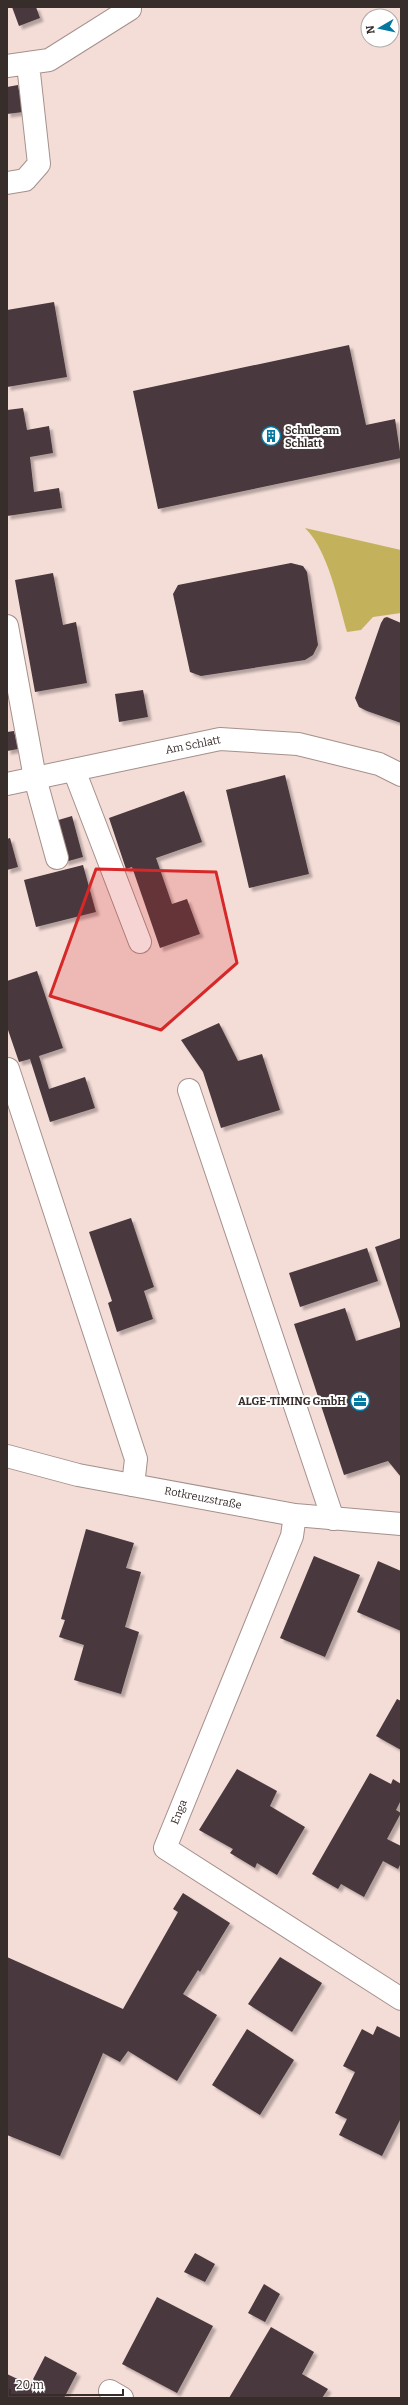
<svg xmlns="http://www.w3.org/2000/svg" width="408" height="2405" font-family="Bitter,serif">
<defs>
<filter id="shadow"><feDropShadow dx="3.5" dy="3.5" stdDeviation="1" flood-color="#0004"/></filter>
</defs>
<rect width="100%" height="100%" fill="#f4dcd7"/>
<path fill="#c3b25b" d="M305 528 401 550V613L373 617 361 630 347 632C338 601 328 550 305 528Z"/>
<path fill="#4a373c" filter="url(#shadow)" d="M12 7H36L40 18 19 26Z
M18 85 23 112 7 114V87Z
M54 302 67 377 7 387V310Z
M349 345 366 425 395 419 401 458 158 509 133 391Z
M23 408 27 430 49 426 53 453 30 457 34 492 59 488 62 508 7 516V410Z
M291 563 303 566 307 572 318 645 313 655 305 660 201 676 190 672 173 594 178 585Z
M53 573 63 625 76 622 87 683 35 692 15 580Z
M387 617 401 623V723L367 711 359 707 355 698 381 623 384 618Z
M143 690 148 717 119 722 115 694Z
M14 731 18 749 7 751V732Z
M285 775 309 874 249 888 226 790Z
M184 791 202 842 156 858 172 904 187 899 200 934 160 948 132 867 126 869 109 818Z
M72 816 83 857 65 862 55 821Z
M10 838 18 867 7 870V839Z
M83 865 96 912 36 927 24 880Z
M37 971 63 1048 39 1056 49 1089 85 1077 95 1108 50 1122 30 1059 19 1062 7 1027V981Z
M219 1023 238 1061 262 1054 280 1110 221 1128 203 1072 181 1040Z
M131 1218 154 1287 144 1291 153 1319 117 1332 108 1303 112 1301 89 1232Z
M401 1238V1326L375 1247Z
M367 1248 378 1281 300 1307 289 1273Z
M345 1308 356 1341 401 1327V1477L388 1461 344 1475 294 1324Z
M86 1529 134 1543 126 1568 141 1572 125 1627 139 1632 121 1694 74 1680 84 1645 59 1637 65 1620 61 1619Z
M314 1556 360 1575 325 1657 280 1638Z
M378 1561 401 1571V1631L357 1612Z
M397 1699 401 1701V1750L376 1736Z
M237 1769 277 1791 270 1806 305 1827 277 1875 257 1863 255 1868 230 1853 233 1849 199 1830Z
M370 1773 391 1784 393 1779 401 1784V1800L396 1810 401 1813 387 1839 401 1846V1863L398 1869 383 1861 364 1897 341 1884 338 1889 312 1874Z
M183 1893 230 1923 200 1972 198 1970 183 1994 217 2015 177 2081 128 2051 120 2062 103 2053 60 2156 7 2135V1957L123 2009 178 1912 173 1909Z
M280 1957 322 1983 292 2032 248 2004Z
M377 2026 401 2038V2118L382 2156 339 2135 347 2119 335 2113 355 2072 343 2066 362 2029 373 2035Z
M247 2029 294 2060 260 2115 212 2085Z
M195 2253 215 2264 205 2282 184 2272Z
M264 2284 280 2294 265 2322 248 2313Z
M157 2297 213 2326 177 2393 122 2364Z
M271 2327 314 2352 302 2374 328 2389 322 2398H229Z
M45 2356 77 2373 64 2398H7V2374L30 2385Z"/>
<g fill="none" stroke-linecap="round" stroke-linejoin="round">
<defs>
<path id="lane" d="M7 66 49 60 130 9V7
M7 183 25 180 39 164 28 64
M7 626 35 778 57 858
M74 770 140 942
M8 1069 136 1459 133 1485
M189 1090 333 1519"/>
<path id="street" d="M7 784 220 739 298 744 379 764 401 775
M7 1456 78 1475 295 1515 401 1524
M295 1515 292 1536 165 1848 401 1999
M110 2391 122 2398"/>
</defs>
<use href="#lane" stroke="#a5908b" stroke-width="24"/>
<use href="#street" stroke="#a5908b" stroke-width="24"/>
<use href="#lane" stroke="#fff" stroke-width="22"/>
<use href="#street" stroke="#fff" stroke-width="22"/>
</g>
<path fill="#d62828" fill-opacity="0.2" stroke="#d62828" stroke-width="3" stroke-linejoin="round" d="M96 869 216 872 237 963 161 1030 50 996Z"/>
<defs>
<symbol id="building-ring" viewBox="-11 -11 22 22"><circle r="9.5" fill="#fff" stroke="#0578a1" stroke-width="1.5"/><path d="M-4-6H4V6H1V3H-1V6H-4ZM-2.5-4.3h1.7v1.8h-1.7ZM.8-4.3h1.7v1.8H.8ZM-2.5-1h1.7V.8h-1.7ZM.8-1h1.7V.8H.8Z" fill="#0578a1"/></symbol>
<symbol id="office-ring" viewBox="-11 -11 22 22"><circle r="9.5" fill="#fff" stroke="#0578a1" stroke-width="1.5"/><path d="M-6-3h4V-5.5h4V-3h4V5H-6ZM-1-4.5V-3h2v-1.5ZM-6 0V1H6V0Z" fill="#0578a1"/></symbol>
</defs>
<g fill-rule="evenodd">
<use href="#building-ring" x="260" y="425" width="22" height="22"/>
<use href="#office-ring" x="349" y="1390" width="22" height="22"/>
</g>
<g text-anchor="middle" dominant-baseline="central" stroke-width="4" stroke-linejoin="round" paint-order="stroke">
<g font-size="11" font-weight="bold" fill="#372e2c" stroke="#fff" text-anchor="start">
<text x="285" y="430">Schule am<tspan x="285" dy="13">Schlatt</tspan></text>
<text x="346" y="1401" text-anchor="end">ALGE-TIMING GmbH</text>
</g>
<g font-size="11" fill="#372e2c" stroke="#fff">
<text transform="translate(193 745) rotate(-11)">Am Schlatt</text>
<text transform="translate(203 1498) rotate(11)">Rotkreuzstraße</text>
<text transform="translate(179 1812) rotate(-68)">Enga</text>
</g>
</g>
<rect width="408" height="2405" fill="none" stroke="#372e2c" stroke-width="16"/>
<g transform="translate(380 28) rotate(261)"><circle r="19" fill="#ffffff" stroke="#afabab"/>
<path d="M0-3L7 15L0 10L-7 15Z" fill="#0578a1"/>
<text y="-6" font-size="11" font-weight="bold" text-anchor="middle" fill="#372e2c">N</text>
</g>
<path d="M10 2389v6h113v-6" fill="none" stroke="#372e2c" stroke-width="2"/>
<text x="16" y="2389" font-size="12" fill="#372e2c" stroke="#ffffff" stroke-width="3" paint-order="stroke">20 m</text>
</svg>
